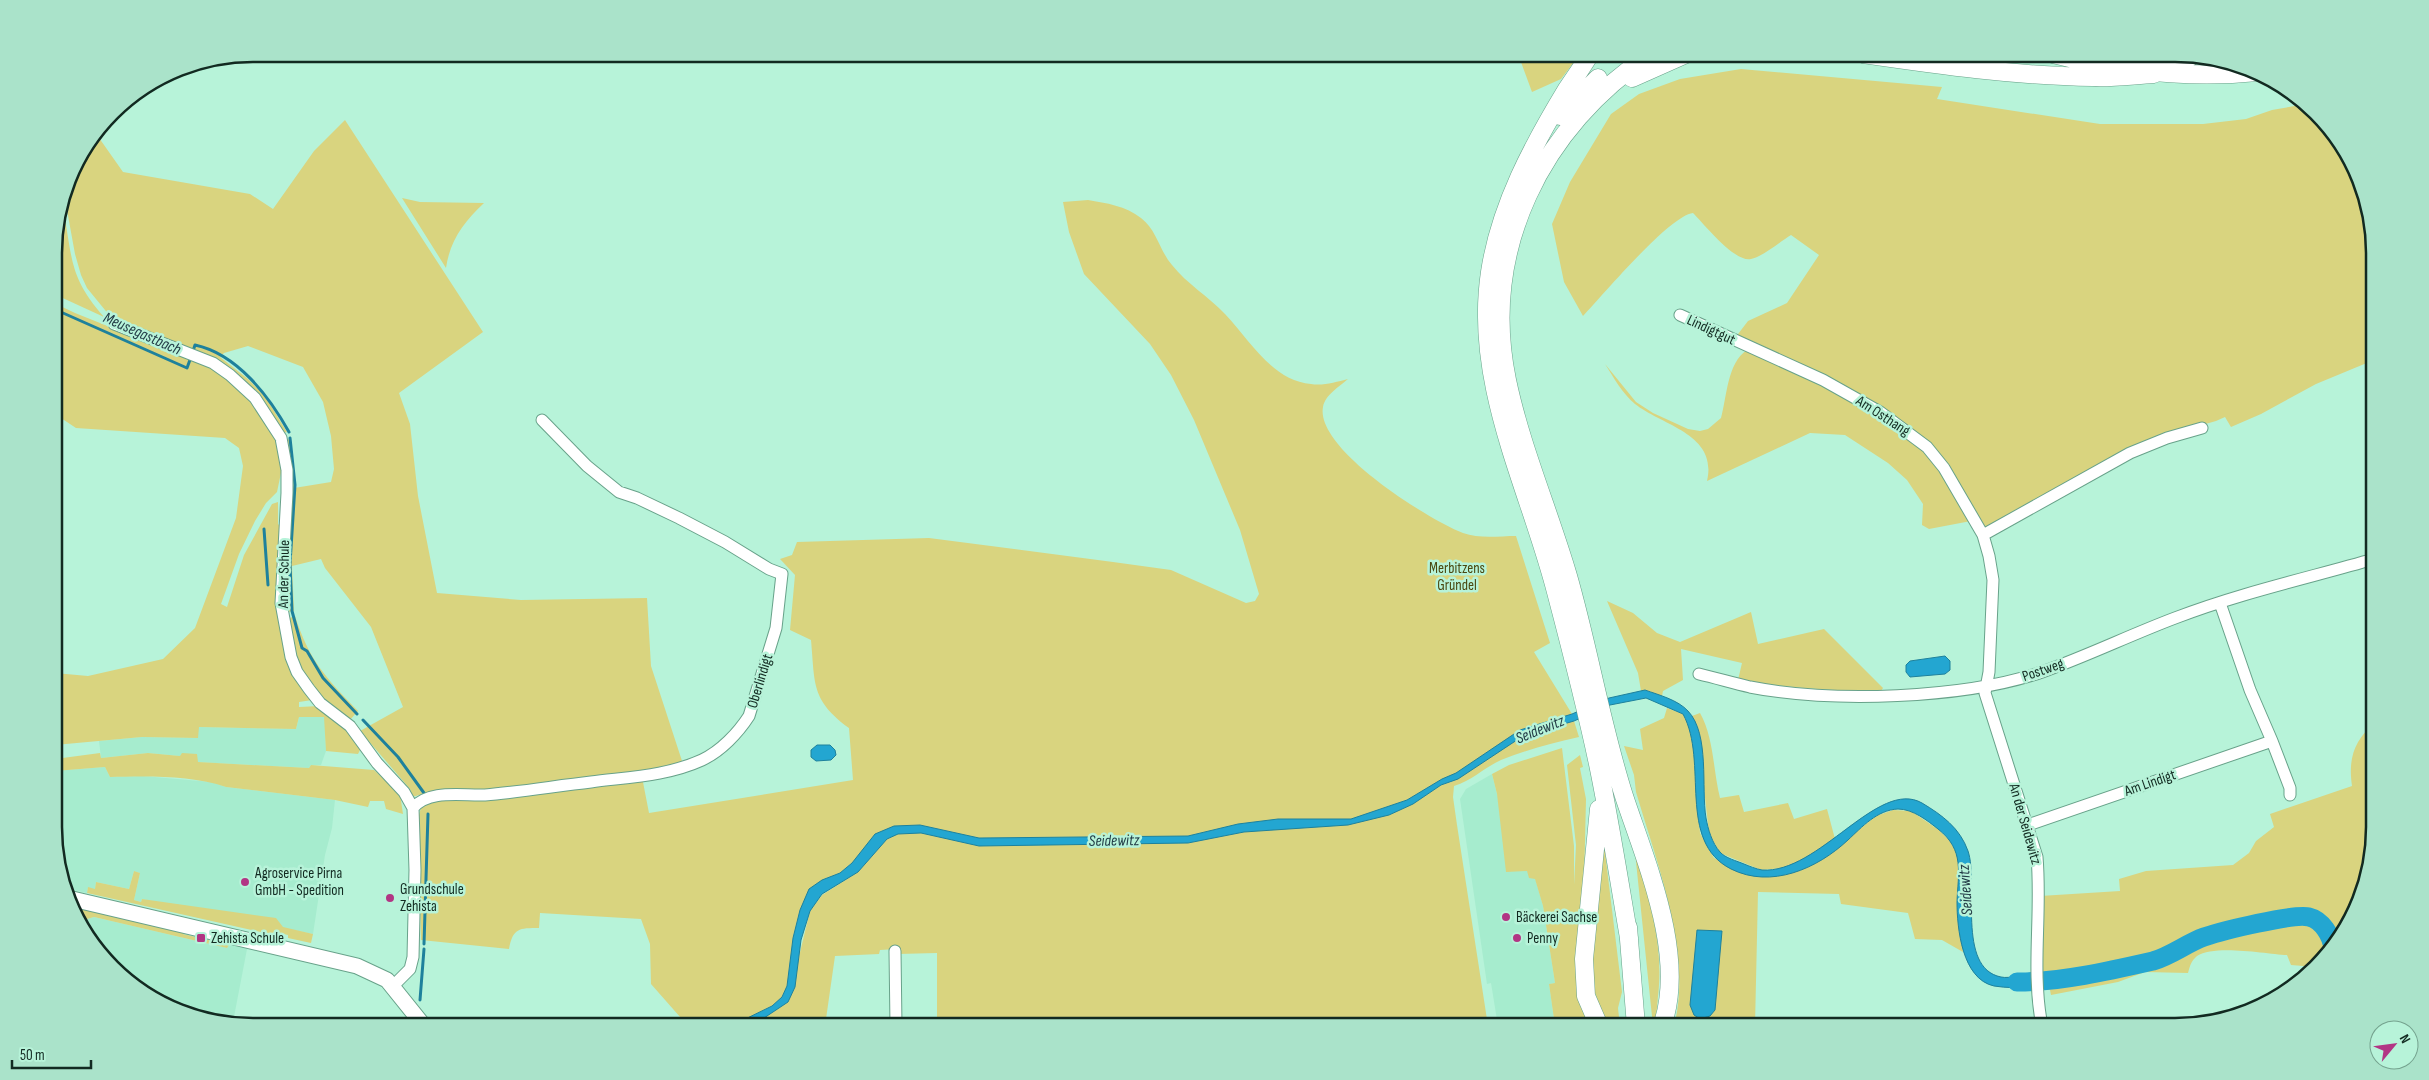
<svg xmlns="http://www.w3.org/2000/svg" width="2429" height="1080" font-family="'Sofia Sans Condensed',sans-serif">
<rect width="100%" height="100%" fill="#b7f3d9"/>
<path fill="#a6ecce" d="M299 717H325L326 751 321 765H311L309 768 197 762V754L180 756 148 753 101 758 99 741 142 737 197 738 198 727 296 729Z
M105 767 110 777 143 776 212 782 226 787 335 800 332 828 325 855 313 934 142 899 141 902 134 900 140 873 134 871 129 889 96 882 95 890 88 888 87 893 65 888 56 853 55 771Z
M1492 774 1497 794 1527 871 1535 878 1543 906 1555 983 1549 984 1555 1026H1498L1491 983 1487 984 1460 799 1466 789Z
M94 917 227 948 229 945 247 949 233 1022 177 1011 132 985 95 948 82 925 87 919Z"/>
<path fill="#d9d47f" d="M1518 54H1580L1561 79 1532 92Z
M1741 69 1942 87 1937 99 2100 124H2203L2246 119 2272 110 2306 104 2334 132 2360 177 2374 228V360L2316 384 2261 414 2231 427 2225 417 2216 421 2181 431 1986 530 1908 429 1735 338 1748 321 1787 303 1819 255 1791 235C1781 241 1762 257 1751 259 1735 263 1704 224 1693 213 1669 216 1603 295 1583 316L1564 282 1552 224 1570 182 1611 114 1639 94 1680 79Z
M345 120 483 332 399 393 410 424 418 496 437 593 521 600 647 598 651 666 683 764 667 770 486 791 430 792 412 797 410 789 360 731 403 707 371 627 325 568 321 559 292 566 294 611 286 612V441L289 439 294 488 331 482 334 469 331 436 323 402 303 367 248 346 224 353 220 357 248 379 265 396 287 432 283 433 231 372 114 321 87 288 81 275 75 254 65 199 74 165 97 135 123 172 250 194 273 209 314 151Z
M402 198 420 202 484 203C464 222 450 240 446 268Z
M1088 200C1106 203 1126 206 1141 218 1157 230 1159 250 1172 265 1187 284 1208 296 1225 314 1249 339 1272 381 1311 384 1323 386 1336 382 1348 379 1340 386 1325 395 1323 407 1315 449 1429 520 1463 533 1479 539 1499 536 1516 536L1550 643 1534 652 1572 714 1520 730 1456 774 1442 779 1407 800 1351 819H1278L1238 824 1188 836 979 838 920 825 894 826 840 873 822 880 800 910 793 937 787 986 782 997 772 1006 733 1026H688L651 984 650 944 641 919 540 913 539 928C519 928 513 928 509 949L421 940 418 818 423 801 642 777 649 813 853 780 849 728C811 700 815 684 811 640L790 630 795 575 780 559 792 555 797 542 929 538 1113 562 1171 570 1246 603 1255 601 1259 594 1240 530 1194 420 1171 375 1150 344 1084 274 1069 232 1063 202Z
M63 209C73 258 68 276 104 317L54 294V240Z
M54 303 75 313 220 371 244 391 274 432 282 468 277 492 266 503 255 521 239 554 221 604 227 607 244 555 272 504 278 502V524L281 527 279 604 312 700 299 702V707L320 706 345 729 361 748 358 754 326 751 324 717H299L296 729 199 727 198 738 142 737 55 745V673L88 676 163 659 195 628 236 518 243 466 239 448 225 438 76 428 55 414Z
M1747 350C1811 377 1897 414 1942 468 1954 483 1962 504 1971 521L1929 529 1922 525 1923 504 1907 480 1888 463 1845 435 1810 433 1707 481C1718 434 1663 426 1635 404 1622 393 1614 378 1605 364L1636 402 1653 413 1688 429 1700 431 1708 429 1721 418C1727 397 1727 363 1747 350Z
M1607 601 1633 613 1657 633 1680 642 1751 612 1758 644 1824 629 1883 688 1881 691C1833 691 1786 688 1738 680L1742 663 1681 649 1683 680 1663 691 1662 696 1641 691 1638 673Z
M295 616C309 660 326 678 358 711L349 721 323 701 298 670 287 619Z
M1667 708 1683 714 1690 727 1694 743 1700 833 1714 858 1756 877 1805 868 1821 860 1876 816 1893 810 1911 811 1939 830 1949 840 1957 853 1960 864 1957 904 1963 952 1942 940 1915 939 1908 913 1841 904 1839 894 1758 892 1755 1026H1674C1693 954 1656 861 1636 792L1634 775 1624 746 1643 750 1640 729 1664 718Z
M1700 713C1714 738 1713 770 1720 798L1739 795 1744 812 1788 803 1794 819 1827 809 1835 839 1802 860 1782 868 1761 870 1720 853 1709 833 1697 726 1692 716Z
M1574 721 1579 737C1552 743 1526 750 1501 760 1485 767 1473 780 1454 786L1453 797 1457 825 1488 1026H937V953L898 954 897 949 880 950 879 954 835 956 825 1026H748L758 1022 788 1002 810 911 822 895 858 872 887 839 898 834 921 833 979 846 1188 843 1244 832 1290 827 1300 828 1389 815 1413 804 1441 785 1451 782 1523 736Z
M2375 722V827L2360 903 2337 944 2324 920 2297 916 2245 926 2203 937 2155 960 2084 975 2039 980 2040 896 2120 891 2119 879 2146 871 2233 865 2249 853 2256 841 2274 827 2270 814 2352 786C2348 758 2354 741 2375 722Z
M1562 748 1574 846V885L1576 845 1567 765 1580 755 1583 767 1580 768 1586 799 1584 884 1594 1026H1555L1549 984 1555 983 1543 906 1535 879 1529 878 1527 871 1506 872 1497 794 1492 774 1509 765Z
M100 753 101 758 148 753 180 756 182 753 197 754 198 762 309 768 311 765 374 770 400 794 403 814 386 809 384 801H370L368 807 335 800 226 787C192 775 146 776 110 777L105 767 55 771V759Z
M1604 844 1622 992 1618 1008 1620 1026H1608L1606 1023 1595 993 1592 960Z
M1635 852C1650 900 1664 946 1658 996 1657 1006 1657 1017 1653 1026Z
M134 871 140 873 134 900 141 902 142 899 276 918 283 927 313 934 311 943 288 938V935L279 933 278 936 87 893 88 887 95 889 96 882 129 889Z
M84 907 183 930V934L229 945 227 948 94 917 87 919 82 925 78 919 80 909Z
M2298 920C2316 920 2329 932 2331 951L2315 967 2291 965 2287 955C2266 954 2215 944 2197 956 2191 961 2190 966 2188 973L2145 972 2118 982 2051 995 2050 990H2040L2039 986 2123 973 2182 953 2206 941 2234 933Z"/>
<path fill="#23a6d1" stroke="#1e819c" d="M1945 656 1950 661V670L1945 674 1910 677 1906 672V665L1910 661Z
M1645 690C1659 695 1678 700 1688 711 1710 734 1701 788 1706 818 1708 829 1712 843 1720 852 1725 858 1737 861 1744 864 1749 866 1756 869 1762 870 1819 874 1878 778 1922 803 1942 815 1960 828 1968 851 1979 883 1956 968 2001 977 2010 979 2022 974 2031 973L2032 987C2020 988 2006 988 1994 986 1962 979 1957 928 1957 902 1958 873 1965 850 1938 829 1928 821 1913 809 1898 809 1877 810 1862 827 1848 840 1817 869 1771 889 1731 869 1676 841 1709 762 1683 714L1646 698 1610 705 1574 721 1523 736 1458 779 1441 785 1413 804 1389 815 1348 825 1244 832 1188 843 979 846 921 833 898 834 887 839 858 872 822 894 810 911 801 940 795 987 788 1002 758 1022 748 1026H731L772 1006 782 997 787 986 793 938 800 910 809 889 822 880 840 873 852 863 875 834 894 826 920 825 979 838 1188 836 1238 824 1278 819H1351L1407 800 1442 779 1456 773 1520 730 1572 714 1609 698Z
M817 745H830L835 750 836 755 831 760 816 761 811 757V750Z
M2297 914C2319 914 2330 923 2337 944L2331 951C2329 932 2316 920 2298 920L2234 933 2206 941 2182 953 2123 973 2039 986V980L2084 975 2155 960 2203 937 2245 926 2297 916Z
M1697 930 1722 931 1715 1010 1710 1016 1700 1019 1694 1015 1690 1005Z"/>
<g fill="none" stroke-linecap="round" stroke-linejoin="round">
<path stroke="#1e819c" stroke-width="3" d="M54 309 187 368 191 357
M193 351 195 345C237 354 269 396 289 432
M290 438 295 485 290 564 292 611 302 648 307 651 323 678 357 714
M264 529 268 585
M363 720 398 757 424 793
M424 944 428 814
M420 1000 424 949"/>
<path stroke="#23a6d1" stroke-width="19" d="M2017 982C2061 982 2109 971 2153 961 2171 956 2187 943 2204 937 2222 931 2294 913 2309 917 2322 920 2332 936 2333 949"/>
<defs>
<path id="minor" d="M1680 315 1823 380 1880 412 1927 447 1944 468 1983 535 1989 556 1993 580 1989 672 1985 693 2037 857C2042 914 2031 970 2042 1026
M114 324 213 363 230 375 255 398 281 438 287 470V493L281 603 291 657 297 672 309 689 320 703 350 726 377 763 404 792 413 808 415 870 413 957 410 969 393 986
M1983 535 2130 453 2167 438 2202 428
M1699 674C1716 678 1733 683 1750 687 1832 703 1963 699 2042 672 2087 656 2130 635 2175 618 2240 593 2308 578 2374 559
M2272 741 2290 788V795
M413 808C429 789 462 796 485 795 520 792 556 786 591 782 628 777 667 776 702 760 721 751 738 733 749 716L776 628 782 574 769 569 725 542 679 518 637 498 619 492 587 466 542 420
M2028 825 2272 741 2250 690 2220 603
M895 951 896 1026"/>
<path id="major" d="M68 898 357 966 387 980 424 1026"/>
<path id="highway" d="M1590 54C1583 66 1575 77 1567 89 1533 145 1500 206 1490 272 1473 384 1529 487 1556 592 1571 649 1586 707 1598 764 1610 822 1619 880 1629 938
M1651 54C1542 126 1480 249 1507 380 1521 447 1549 511 1568 576 1589 649 1601 724 1624 796 1646 863 1687 956 1662 1026
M1863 54C1939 65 2016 76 2093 77 2113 78 2134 75 2154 74
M2053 54C2120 71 2187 79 2257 72
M2144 54 2190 57
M1632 78 1686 54
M1560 116 1598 78
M1628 927 1636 1026
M1599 1026 1586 996 1584 959 1599 809"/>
</defs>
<use href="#minor" stroke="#68a28a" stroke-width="13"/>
<use href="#major" stroke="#68a28a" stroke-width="17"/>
<use href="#highway" stroke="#68a28a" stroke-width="19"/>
<use href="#minor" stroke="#fff" stroke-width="11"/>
<use href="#major" stroke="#fff" stroke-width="15"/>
<use href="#highway" stroke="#fff" stroke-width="18"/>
</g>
<g fill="#b23584" stroke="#b7f3d9" stroke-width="2">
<circle cx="245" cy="882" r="5"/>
<circle cx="390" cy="898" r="5"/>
<circle cx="1506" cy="917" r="5"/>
<rect x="196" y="933" width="10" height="10" rx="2.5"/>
<circle cx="1517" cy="938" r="5"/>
</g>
<g text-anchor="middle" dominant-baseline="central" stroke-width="5" stroke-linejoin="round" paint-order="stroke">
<g font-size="15" fill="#122a21" stroke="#b7f3d9">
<text transform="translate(1711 330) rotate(25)">Lindigtgut</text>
<text transform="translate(1883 416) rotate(33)">Am Osthang</text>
<text transform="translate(284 574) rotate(-89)">An der Schule</text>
<text transform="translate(2043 670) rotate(-19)">Postweg</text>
<text transform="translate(760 681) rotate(-73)">Oberlindigt</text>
<text transform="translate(2150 783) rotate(-19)">Am Lindigt</text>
<text transform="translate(2025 824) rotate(74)">An der Seidewitz</text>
</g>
<g font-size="15" fill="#4a4710" stroke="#b7f3d9">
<text x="1457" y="568">Merbitzens<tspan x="1457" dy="17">Gründel</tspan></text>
</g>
<g font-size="15" fill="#122a21" stroke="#b7f3d9" text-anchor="start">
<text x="255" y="873">Agroservice Pirna<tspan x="255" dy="17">GmbH - Spedition</tspan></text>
<text x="400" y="889">Grundschule<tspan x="400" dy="17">Zehista</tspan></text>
<text x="1516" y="917">Bäckerei Sachse</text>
<text x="211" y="938">Zehista Schule</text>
<text x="1527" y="938">Penny</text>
</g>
<g font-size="16" font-style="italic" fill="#223b46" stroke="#b7f3d9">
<text transform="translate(142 334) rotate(24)">Meusegastbach</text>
<text transform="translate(1540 730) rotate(-22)">Seidewitz</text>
<text transform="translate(1114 841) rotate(-1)">Seidewitz</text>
<text transform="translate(1966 890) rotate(-94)">Seidewitz</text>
</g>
</g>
<path d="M0 0H2429V1080H0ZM253 62H2175A191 191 0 0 1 2366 253V827A191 191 0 0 1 2175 1018H253A191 191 0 0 1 62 827V253A191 191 0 0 1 253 62Z" fill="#aae3ca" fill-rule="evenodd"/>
<path fill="none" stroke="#122a21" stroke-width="2.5" d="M253 62H2175A191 191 0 0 1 2366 253V827A191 191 0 0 1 2175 1018H253A191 191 0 0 1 62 827V253A191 191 0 0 1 253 62Z"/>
<g transform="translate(2394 1045) rotate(61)"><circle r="24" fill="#b7f3d9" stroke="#75a38f"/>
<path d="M0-4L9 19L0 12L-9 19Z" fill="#b23584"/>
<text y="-8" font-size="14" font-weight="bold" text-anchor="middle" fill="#122a21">N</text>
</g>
<path d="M12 1060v8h79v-8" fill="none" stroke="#122a21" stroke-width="2.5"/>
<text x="20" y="1060" font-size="15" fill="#122a21" stroke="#b7f3d9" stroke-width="4" paint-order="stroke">50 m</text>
</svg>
